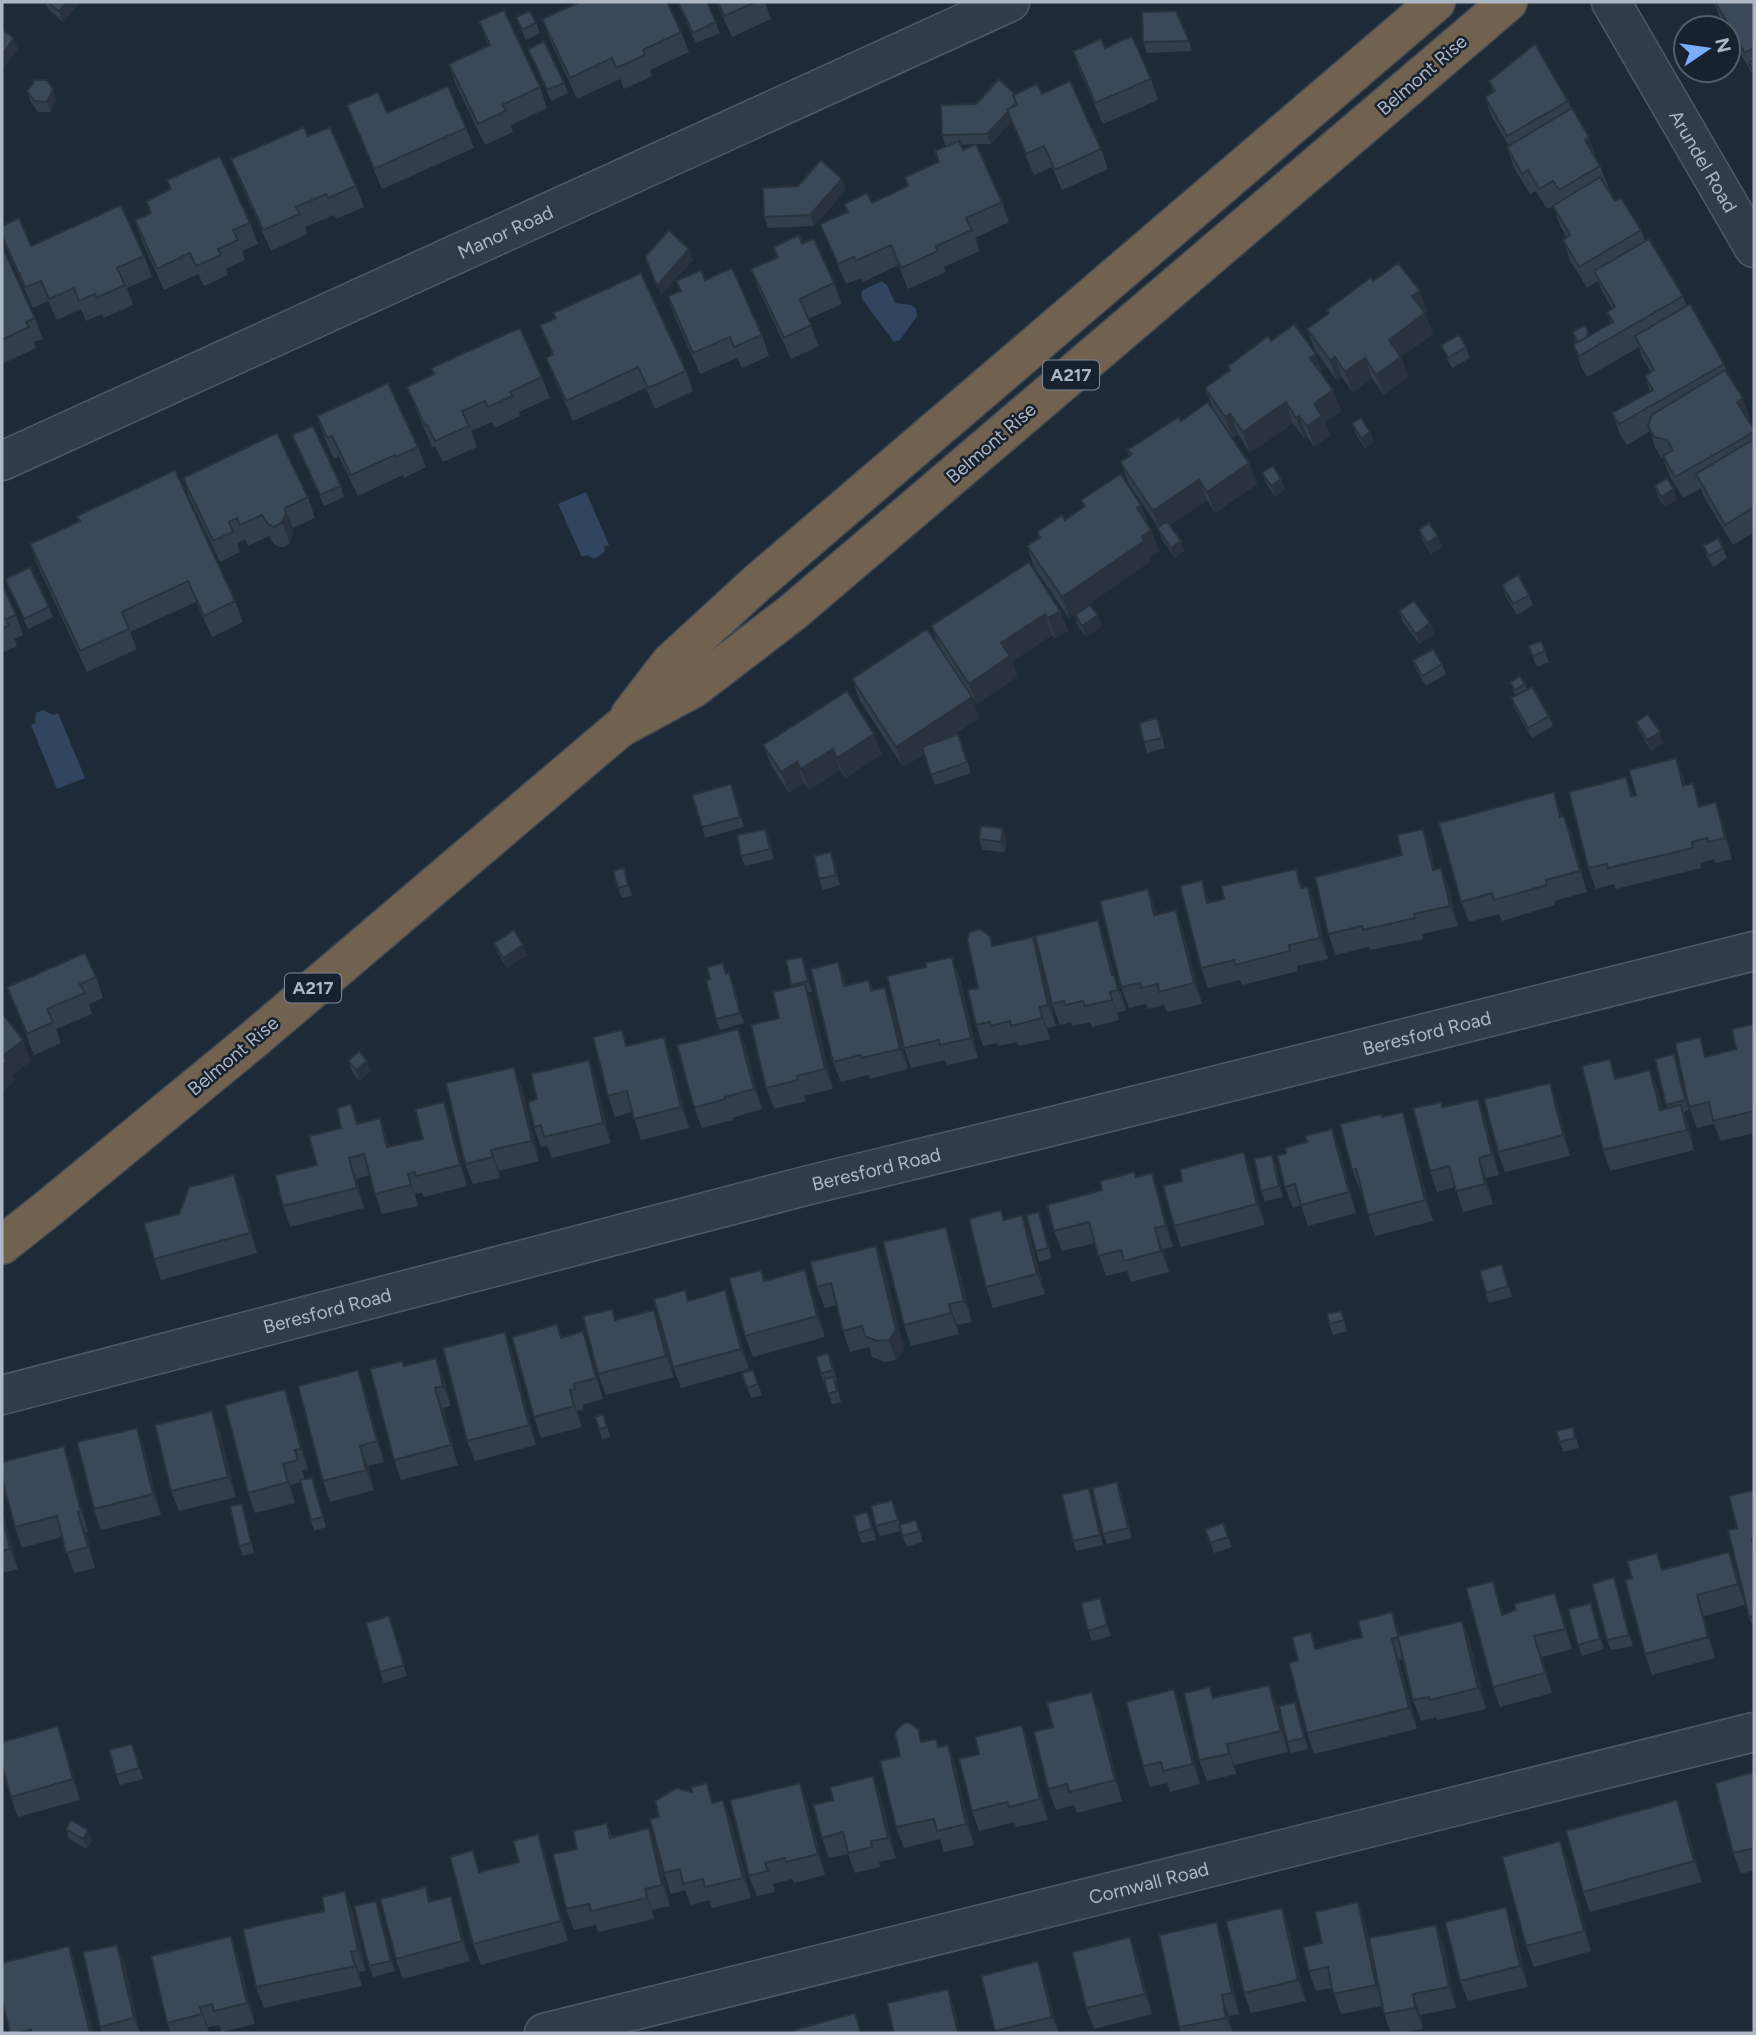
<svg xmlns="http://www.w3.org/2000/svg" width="1756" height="2035" font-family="Figtree,sans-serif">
<rect width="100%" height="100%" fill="#1f2a39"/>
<path fill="#314561" d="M880 282H883L887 285 895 303 911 305 916 309 917 316 900 340 894 342 862 299 861 294 863 290Z
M586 492 609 545 604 547 605 552 594 559 587 555 582 557 558 504Z
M43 710 54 715 58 713 85 778 57 789 31 725 35 723 36 713Z"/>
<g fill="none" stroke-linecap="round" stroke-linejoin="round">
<defs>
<g id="minor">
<path id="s1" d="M1611 2 1754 248"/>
<path id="s2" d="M2 461 1010 2"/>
<path id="s3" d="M2 1395 809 1185 1041 1129 1754 951"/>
<path id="s4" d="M544 2033 1754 1732"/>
</g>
<path id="highway" d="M630 715 671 662 757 583 1436 2
M2 1245 50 1207 253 1040 620 728 694 688 793 612 1508 2"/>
</defs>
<use href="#minor" stroke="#505a67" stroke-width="41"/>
<use href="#highway" stroke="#3d4754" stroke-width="41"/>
<use href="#minor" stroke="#323c49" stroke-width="38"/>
<use href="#highway" stroke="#70624f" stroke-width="38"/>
</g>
<path fill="#323e4d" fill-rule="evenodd" d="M45 2H80L63 22 49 10Z
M677 2H707L720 33 696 43Z
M716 2H765L771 19 732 37Z
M1712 2H1754V77L1728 32V28H1726L1720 18 1716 7Z
M516 17 536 23 540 33 526 40Z
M542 19 681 32 689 52 650 70 652 76 624 89 620 79 577 99 550 40Z
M479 21 540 87 547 108 511 125 513 132 485 145 456 85 449 64 488 46Z
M1189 41 1192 51 1147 53 1143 42Z
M1105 48 1151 79 1158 100 1103 124 1080 72 1073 51Z
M528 49 564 83 568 93 551 101Z
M1489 81 1568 101 1571 109 1589 137 1596 158 1600 166 1608 186 1606 187 1615 201 1641 230 1645 241 1683 296 1687 306 1724 364 1727 373 1743 398 1750 419 1749 420 1754 429V532L1733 545 1703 495 1701 488 1683 498 1670 477 1663 458H1661L1655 447 1650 431 1627 445 1620 434 1612 413 1650 391 1645 376 1651 372 1642 357 1639 347 1587 377 1581 366 1573 345 1576 343 1572 332 1590 336 1611 323 1607 312 1612 309 1602 291 1598 281 1587 288 1570 260 1563 240 1567 237 1560 226 1553 206 1547 209 1536 191 1530 194 1514 168 1507 147 1509 146 1492 117 1485 97 1493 92Z
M53 89 56 100 51 112H38L31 102 27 91Z
M1015 94H1042L1101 149 1108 169 1062 190 1052 167 1034 175 1011 122 991 144H977L1002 202 1009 222 975 238 980 251 944 267 946 272 908 289 898 265 863 282 861 278 846 284 828 244 820 224 847 212 844 204 872 203 908 186 939 162 935 151 948 145H945L942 135 976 104ZM976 144 963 150 961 145Z
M347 105 466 128 474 148 382 189 355 126Z
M308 136 356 186 364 207 336 219 334 215 305 227 307 234 271 251 239 180 231 159Z
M842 179 846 190 814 226 768 228 764 217 798 186Z
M167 180 250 223 258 244 242 251 245 260 226 269 228 275 204 286 198 274 164 290 142 241 135 220 150 213 146 201 171 189Z
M2 226 31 246 144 256 152 277 127 288 133 305 104 318 102 314 86 321 81 309 57 320 48 301 33 308 6 248 2 238Z
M802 244 834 283 842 304 808 319 819 346 791 359 759 290 751 269 777 257 773 247Z
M2 246 35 318 43 339 34 342 36 348 2 364Z
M705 280 762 335 769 356 742 368 737 358 700 374 675 317 668 296 680 291 676 281Z
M1373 281 1420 291 1427 312 1425 313 1433 334 1401 357 1408 377 1384 395 1372 378 1353 393 1342 377 1337 381 1315 350 1307 329 1328 314 1327 310Z
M553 313 686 371 693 391 655 409 646 388 573 421 554 378 546 358 552 355 540 325 555 318Z
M1271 341 1323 374 1322 375 1333 390 1341 411 1325 422 1330 436 1314 447 1307 436 1304 438 1293 423 1250 453 1238 434 1233 438 1213 409 1205 388 1229 371 1228 366Z
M1441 345 1466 347 1470 358 1452 368 1445 355Z
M431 368 542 377 550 398 519 412 520 416 495 428 492 422 471 431 477 447 443 462 435 446 432 447 415 407 407 387 433 374Z
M317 416 418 447 426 467 404 478 403 475 358 496 339 456 334 459 324 437Z
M1181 421 1249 463 1257 484 1215 513 1207 500 1170 525 1181 541 1184 551 1175 558 1161 538 1158 527 1128 482 1120 462 1129 456 1127 450Z
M1352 423 1370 432 1374 442 1365 448 1356 434Z
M292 435 341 486 344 497 324 506Z
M1262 473 1281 479 1285 490 1275 497 1266 483Z
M183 478 308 497 315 518 293 528V533L290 543 284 547H280L275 545 269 536 248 546 245 539 237 543 240 552 220 562 190 499Z
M1655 486 1677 499 1665 507 1658 497Z
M1081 500 1149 525 1159 551 1150 557 1151 561 1069 618 1034 567 1027 546 1039 538 1037 532 1065 520 1084 507Z
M77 516 235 601 243 622 212 637 196 602 130 632 137 649 87 672 37 564 30 544 79 521Z
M1419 530 1442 547 1431 554 1423 541Z
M1703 546 1723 548 1727 558 1713 567 1707 557Z
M5 579 49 607 53 617 28 629Z
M2 584 16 615 23 635 14 639 17 646 2 653Z
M1502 585 1529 595 1533 605 1517 615 1505 595Z
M1060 611 1068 631 1055 639 1052 635 1012 662 1017 677 977 704 939 647 931 626Z
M1399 611 1430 623 1434 634 1419 644 1403 622Z
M1075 615 1102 626 1086 637 1078 626Z
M1541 641 1549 662 1537 667 1528 646Z
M1413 660 1442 664 1446 674 1426 686 1417 671Z
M852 679 972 697 979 718 949 738 958 734 971 773 935 785 924 754 903 767 859 699Z
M1510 682 1525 684 1527 690 1549 716 1553 726 1532 738 1515 709 1511 698 1516 696Z
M1636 722 1663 743 1651 751 1640 732Z
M1160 729 1165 748 1147 753 1144 742Z
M763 745 882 754 845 778 840 770 809 790 804 783 789 793 771 765Z
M1676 758 1685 785 1701 806 1723 823 1732 859 1716 863 1714 859 1700 863 1701 868 1616 889 1614 884 1596 889 1588 868 1626 777 1633 796 1636 795Z
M735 795 744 827 705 838 702 827Z
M1562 816 1572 836 1587 892 1554 901 1555 905 1502 921 1499 914 1469 922 1461 902Z
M765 829 769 839 774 859 745 866 741 856Z
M979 839H1007L1005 852 983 850Z
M1431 850 1435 869 1449 888 1458 926 1422 934 1423 939 1370 950 1369 947 1336 955 1328 934Z
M835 863 840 885 823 890 819 879Z
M624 868 632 896 622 898 618 888Z
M1296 869 1303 888 1308 887 1316 907 1328 959 1297 966 1298 971 1242 985 1240 980 1208 988 1201 968 1210 902 1224 899Z
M1156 910 1157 915 1176 910 1183 930 1202 1004 1167 1012 1164 1005 1148 1009 1146 1004 1129 1008 1121 987Z
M1098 920 1105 941 1114 974 1122 995 1126 1010 1117 1013 1119 1020 1092 1027 1090 1022 1072 1026 1071 1022 1060 1025 1052 1004Z
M494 943 523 945 527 955 507 968 498 953Z
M993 946 1040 957 1056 1026 1047 1028 1050 1039 1019 1046 1017 1042 998 1046 997 1043 983 1046 976 1025 978 988Z
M786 960 806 967 812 992H808L813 1004 833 1089 804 1096 806 1101 774 1109 766 1088 779 1018 792 987Z
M926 967 960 978 978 1058 947 1065 945 1060 911 1068 904 1048Z
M727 973 733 983 744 1023 720 1030 716 1019Z
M96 977 103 998 89 1004 92 1014 56 1029 61 1043 34 1055 7 987Z
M869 980 873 990 893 1008 908 1069 870 1079 868 1075 841 1082 833 1062 846 985Z
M1754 1024V1133L1721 1141 1714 1124 1697 1128 1689 1107 1707 1056 1736 1049Z
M738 1029 746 1049 762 1109 732 1118 733 1120 702 1128 694 1108Z
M664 1037 671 1058 689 1128 641 1140 632 1112 615 1117 608 1096 628 1046Z
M1674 1054 1677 1065 1689 1110 1684 1112 1689 1126 1694 1150 1610 1171 1603 1150 1617 1078 1650 1070 1658 1090 1663 1110 1668 1109 1666 1105Z
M348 1061 371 1071 359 1081 352 1071Z
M596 1081 611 1143 552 1158 547 1146 541 1147 534 1127 537 1099Z
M1550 1083 1557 1104 1570 1156 1505 1172 1498 1152Z
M522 1088 539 1161 499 1171 500 1178 473 1184 465 1164Z
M1478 1099 1485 1119 1499 1175 1486 1178 1493 1204 1463 1212 1455 1187 1437 1192 1430 1171 1443 1107Z
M444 1102 451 1122 467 1186 424 1197 422 1193 415 1194 418 1206 382 1214 375 1194 370 1175 357 1179 364 1208 290 1227 283 1206 317 1165 341 1128 351 1104 358 1123 387 1139 389 1147 423 1139Z
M1403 1112 1410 1132 1433 1221 1375 1236 1368 1215 1361 1190H1360L1352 1170 1382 1117Z
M1340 1150 1356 1213 1308 1226 1301 1205 1293 1208 1285 1187Z
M1244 1152 1251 1172 1265 1225 1181 1247 1174 1226 1182 1181Z
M1276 1165 1283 1197 1265 1201 1261 1191Z
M1152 1173 1159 1194 1173 1247 1163 1249 1169 1272 1131 1282 1127 1271 1106 1276 1095 1243 1062 1251 1054 1231 1102 1190 1136 1177Z
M234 1175 242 1195 257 1253 161 1280 154 1259 179 1214Z
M1022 1215 1030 1236 1045 1294 993 1308 986 1287 1005 1220Z
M1042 1222 1052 1258 1039 1262 1036 1251Z
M876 1246 884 1266 904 1350 896 1360 885 1362 872 1357 869 1347 850 1352 843 1331 836 1305 825 1308 817 1287Z
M953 1247 972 1322 957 1325 959 1334 911 1346 904 1325Z
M1502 1264 1512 1297 1489 1303 1486 1293Z
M761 1270 765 1281 805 1270 812 1291 825 1337 753 1357 745 1336Z
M725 1290 732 1311 749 1369 681 1388 673 1367Z
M612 1309 616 1319 662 1330 674 1377 606 1395 598 1374Z
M1341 1311 1347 1331 1333 1335 1329 1324Z
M557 1324 562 1337 590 1352 603 1399 582 1405 583 1410 577 1411 582 1427 541 1438 534 1417Z
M505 1332 512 1352 536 1445 475 1461 467 1441Z
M828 1353 837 1380 836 1381 841 1402 832 1404 825 1384H824L821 1374Z
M404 1366 444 1379 451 1406 443 1408 458 1465 401 1480 394 1460Z
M753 1370 762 1395 751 1398 742 1373Z
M365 1391 384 1462 368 1466 374 1490 330 1502 323 1481Z
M292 1410 308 1469 302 1471 305 1479 316 1488 326 1527 314 1531 300 1482 290 1485 295 1503 255 1513 248 1493Z
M603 1414 610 1437 602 1439 599 1429Z
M137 1428 144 1448 161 1515 101 1530 94 1509Z
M220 1432 236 1497 179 1511 171 1491Z
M1576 1437 1579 1448 1563 1452 1560 1442Z
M64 1446 71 1466 88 1532H86L95 1568 74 1573 62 1537 22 1548 15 1527Z
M1121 1492 1132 1538 1107 1544 1103 1534Z
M1754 1493V1631L1749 1617 1737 1528Z
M1093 1499 1103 1545 1076 1551 1073 1541Z
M892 1500 900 1524 916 1520 923 1542 907 1547 901 1531 880 1536 876 1526Z
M242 1504 245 1514 254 1553 243 1556 239 1546Z
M2 1509 18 1569 2 1573Z
M871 1522 876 1540 862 1543 858 1533Z
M1223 1523 1232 1547 1214 1553 1205 1529Z
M1729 1552 1737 1573 1745 1605 1704 1616 1715 1658 1652 1675 1645 1654 1663 1570Z
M1493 1581 1503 1614 1562 1613 1572 1649 1542 1657 1552 1693 1500 1707 1493 1687Z
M1617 1588 1633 1646 1611 1650 1607 1640Z
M1591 1603 1604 1649 1582 1656 1578 1645Z
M1104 1609 1111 1636 1092 1641 1088 1631Z
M389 1616 407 1676 384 1683 380 1672Z
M1462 1621 1470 1642 1486 1709 1437 1720 1436 1717 1421 1721 1413 1700 1403 1659 1399 1660 1417 1729 1314 1754 1307 1733 1298 1660 1318 1649 1400 1635Z
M1210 1687 1214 1698 1277 1706 1288 1752 1234 1765 1236 1774 1207 1781 1199 1760Z
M1092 1692 1100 1713 1122 1801 1077 1813 1074 1805 1056 1810 1048 1789 1053 1727Z
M1182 1710 1200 1784 1170 1792 1167 1783 1150 1787 1143 1766Z
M1299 1713 1308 1749 1291 1753 1287 1742Z
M1022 1725 1029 1746 1048 1820 1016 1827 1014 1822 979 1831 972 1811 979 1754Z
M923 1742 939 1747 955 1765 974 1845 944 1852 940 1839 904 1848 896 1827 900 1756Z
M132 1744 143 1779 120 1785 116 1775Z
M65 1747 80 1800 18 1817 11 1797Z
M1754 1772V1870L1741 1874 1733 1853Z
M873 1776 881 1797 896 1858 879 1862 880 1867 855 1873 848 1854 829 1858 822 1838 833 1800Z
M800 1783 807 1803 825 1875 794 1883 792 1879 773 1884 775 1892 757 1896 749 1876Z
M723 1800 731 1821 751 1898 712 1908 709 1900 691 1905 685 1890 671 1894 664 1873 714 1803Z
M1685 1821 1702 1882 1590 1912 1583 1892Z
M607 1823 612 1837 649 1828 657 1849 670 1906 652 1910 654 1919 598 1932 596 1925 574 1930 566 1909 577 1849Z
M66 1829 92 1840 87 1849 69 1839Z
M538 1834 545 1855 568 1941 481 1965 473 1944 480 1872 519 1862Z
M1560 1841 1568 1862 1591 1951 1534 1967 1526 1946Z
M426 1887 431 1902 458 1917 470 1961 403 1979 396 1959Z
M1282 1908 1289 1929 1306 2001 1251 2013 1244 1993Z
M380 1911 395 1971 373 1977 369 1966Z
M353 1912 366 1971 359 1972 362 1986 264 2008 256 1987Z
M1217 1922 1224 1943 1239 2014 1229 2016 1233 2033H1182L1179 2027Z
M1365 1923 1376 1970 1444 1945 1456 2008 1420 2015 1423 2029 1398 2033H1391L1384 2014 1382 2006 1341 2014 1332 1988 1316 1991 1309 1971 1322 1943Z
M1514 1927 1528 1987 1468 2001 1460 1981Z
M231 1936 238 1957 255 2024 222 2032 219 2025 208 2027 209 2033H171L167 2023Z
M117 1945 125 1965 140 2033H102L100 2027Z
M69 1946 76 1967 93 2033H10Z
M1138 1958 1152 2014 1094 2029 1086 2008Z
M1038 1961 1045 1982 1059 2033H996L981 1976Z"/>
<path fill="#29323e" d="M67 2H80L63 22 59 11Z
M14 38 18 49 2 70V55Z
M53 89 56 100 51 112 47 102Z
M1008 112 1011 122 991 144 987 134Z
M1589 137 1596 158 1593 160 1585 140Z
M842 179 846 190 814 226 810 215Z
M689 249 693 260 661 296 657 286Z
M1420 291 1427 312 1420 317 1412 296Z
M1425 313 1433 334 1401 357 1408 377 1384 395 1376 375 1389 340Z
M1316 354 1323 374 1318 378 1310 358Z
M1335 357 1342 377 1337 381 1330 360Z
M1365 358 1372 378 1353 393 1345 372Z
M1333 390 1341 411 1325 422 1330 436 1314 447 1307 426 1314 404Z
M1743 398 1750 419 1745 422 1737 402Z
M1286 402 1293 423 1250 453 1243 432Z
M1230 414 1238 434 1233 438 1225 417Z
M1299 416 1307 436 1304 438 1296 418Z
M1370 432 1374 442 1365 448 1361 438Z
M1249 463 1257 484 1215 513 1207 492Z
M1281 479 1285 490 1275 497 1271 486Z
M1199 480 1207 500 1160 531 1153 511Z
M1674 489 1677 499 1665 507 1661 497Z
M1141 505 1149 525 1137 508Z
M285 508 293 528V533L290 543 282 522Z
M1151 530 1159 551 1150 557 1151 561 1069 618 1062 597Z
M1438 536 1442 547 1431 554 1427 543Z
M1181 541 1184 551 1175 558 1171 548Z
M1060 611 1068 631 1055 639 1048 618Z
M1045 614 1052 635 1012 662 1017 677 977 704 969 684 1001 643Z
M1098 615 1102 626 1086 637 1082 626Z
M1430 623 1434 634 1419 644 1416 634Z
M972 697 979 718 903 767 896 747Z
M1660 732 1663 743 1651 751 1647 740Z
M874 734 882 754 845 778 837 758Z
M833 749 840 770 809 790 801 769Z
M1676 758 1684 778 1691 807 1683 786Z
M797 762 804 783 789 793 781 772Z
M1693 783 1700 804 1706 827 1699 807Z
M1554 792 1561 813 1568 837 1560 817Z
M1716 802 1723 823 1732 859 1725 838Z
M1564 816 1572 836 1587 892 1580 871Z
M1003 828 1007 839 1005 852 1001 842Z
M765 829 769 839 774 859 770 849Z
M1423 829 1431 850 1440 890 1433 870Z
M831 852 835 863 840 885 836 875Z
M1441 868 1449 888 1458 926 1450 906Z
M1202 880 1209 901 1214 923 1207 903Z
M1308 887 1316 907 1328 959 1320 938Z
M1148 889 1156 910 1162 936 1154 915Z
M1176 910 1183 930 1202 1004 1194 983Z
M1098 920 1105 941 1118 990 1112 975Z
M1033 937 1040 957 1056 1026 1048 1005Z
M523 945 527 955 507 968 503 958Z
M802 957 806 967 812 992 808 981Z
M952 957 960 978 978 1058 971 1038Z
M838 962 846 983 851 1006 844 986Z
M729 972 733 983 744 1023 740 1013Z
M1114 974 1122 995 1126 1010 1118 990Z
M805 984 813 1004 833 1089 825 1069Z
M885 987 893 1008 908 1069 900 1049Z
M1110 992 1117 1013 1119 1020 1112 1000Z
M1040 1007 1047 1028 1050 1039 1042 1018Z
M738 1029 746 1049 762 1109 754 1089Z
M664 1037 671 1058 689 1128 681 1107Z
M23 1040 31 1061 13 1075 15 1081 2 1092V1065L3 1056Z
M1674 1054 1677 1065 1689 1110 1685 1100Z
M589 1060 596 1081 611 1143 603 1123Z
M367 1061 371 1071 359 1081 356 1070Z
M514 1067 522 1088 539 1161 532 1141Z
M1650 1070 1658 1090 1668 1131 1660 1110Z
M1550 1083 1557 1104 1570 1156 1563 1135Z
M1478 1099 1485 1119 1499 1175 1492 1154Z
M444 1102 451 1122 467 1186 460 1165Z
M1681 1105 1689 1126 1694 1150 1687 1130Z
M1403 1112 1410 1132 1433 1221 1425 1200Z
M380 1118 387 1139 395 1168 387 1147Z
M1332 1129 1340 1150 1356 1213 1349 1192Z
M491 1150 499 1171 500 1178 493 1157Z
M1244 1152 1251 1172 1265 1225 1257 1204Z
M1272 1155 1276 1165 1283 1197 1279 1186Z
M349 1158 357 1179 364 1208 357 1188Z
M1479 1158 1486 1178 1493 1204 1485 1184Z
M1152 1173 1159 1194 1173 1247 1166 1226Z
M408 1174 415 1194 418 1206 411 1185Z
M234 1175 242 1195 257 1253 250 1233Z
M1039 1212 1042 1222 1052 1258 1048 1248Z
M1022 1215 1030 1236 1045 1294 1037 1274Z
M946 1227 953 1247 972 1322 964 1301Z
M1155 1228 1163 1249 1169 1272 1161 1251Z
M876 1246 884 1266 904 1350 896 1360 889 1340Z
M805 1270 812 1291 825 1337 817 1316Z
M725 1290 732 1311 749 1369 741 1349Z
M949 1304 957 1325 959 1334 951 1313Z
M654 1310 662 1330 674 1377 666 1356Z
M583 1331 590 1352 603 1399 596 1378Z
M505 1332 512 1352 536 1445 529 1425Z
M436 1358 444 1379 451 1406 443 1386Z
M358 1370 365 1391 384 1462 377 1441Z
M435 1388 443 1408 458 1465 451 1445Z
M285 1389 292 1410 308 1469 301 1449Z
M570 1390 577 1411 582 1427 574 1406Z
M212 1411 220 1432 236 1497 228 1477Z
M137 1428 144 1448 161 1515 153 1494Z
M64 1446 71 1466 88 1532 81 1511Z
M360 1446 368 1466 374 1490 366 1470Z
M283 1464 290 1485 295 1503 288 1482Z
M312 1478 316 1488 326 1527 323 1517Z
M1117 1482 1121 1492 1132 1538 1128 1528Z
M1089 1488 1093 1499 1103 1545 1100 1535Z
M2 1509 18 1569 10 1549 2 1517Z
M78 1512 86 1532 95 1568 88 1547Z
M1729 1552 1737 1573 1745 1605 1738 1584Z
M1614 1577 1617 1588 1633 1646 1629 1635Z
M1493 1581 1500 1601 1509 1635 1502 1615Z
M1555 1593 1562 1613 1572 1649 1565 1629Z
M1697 1595 1704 1616 1715 1658 1708 1637Z
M1100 1598 1104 1609 1111 1636 1107 1625Z
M1591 1603 1594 1614 1604 1649 1600 1639Z
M1392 1612 1400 1633 1406 1657 1398 1636Z
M1462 1621 1470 1642 1486 1709 1478 1688Z
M1534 1636 1542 1657 1552 1693 1545 1673Z
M1392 1639 1399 1660 1417 1729 1409 1708Z
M1269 1685 1277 1706 1288 1752 1281 1731Z
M1174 1689 1182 1710 1200 1784 1193 1764Z
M1092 1692 1100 1713 1122 1801 1115 1780Z
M1295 1702 1299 1713 1308 1749 1304 1738Z
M1022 1725 1029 1746 1048 1820 1040 1799Z
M58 1726 65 1747 80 1800 73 1779Z
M1227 1744 1234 1765 1236 1774 1229 1754Z
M948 1745 955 1765 974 1845 966 1824Z
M873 1776 881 1797 896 1858 888 1838Z
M800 1783 807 1803 825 1875 818 1854Z
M723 1800 731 1821 751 1898 743 1878Z
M1677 1800 1685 1821 1702 1882 1694 1861Z
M649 1828 657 1849 670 1906 662 1885Z
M88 1830 92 1840 87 1849 83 1839Z
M538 1834 545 1855 568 1941 561 1921Z
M1560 1841 1568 1862 1591 1951 1584 1931Z
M645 1889 652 1910 654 1919 647 1898Z
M345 1891 353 1912 366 1971 358 1950Z
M451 1896 458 1917 470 1961 462 1941Z
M376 1901 380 1911 395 1971 391 1961Z
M1358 1902 1365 1923 1383 2005 1376 1985Z
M1506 1907 1514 1927 1528 1987 1520 1966Z
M1282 1908 1289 1929 1306 2001 1298 1980Z
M1217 1922 1224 1943 1239 2014 1232 1993Z
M1436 1925 1444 1945 1456 2008 1449 1987Z
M231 1936 238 1957 255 2024 247 2003Z
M1130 1937 1138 1958 1152 2014 1145 1994Z
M117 1945 125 1965 140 2033 134 2018Z
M69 1946 76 1967 93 2033H90Z
M351 1952 359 1972 362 1986 355 1966Z
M1038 1961 1045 1982 1059 2033 1052 2017Z
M948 1989 955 2010 961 2033H958Z
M1413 1994 1420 2015 1423 2029 1415 2008Z
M1222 1995 1229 2016 1233 2033 1226 2018Z
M200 2007 208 2027 209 2033 202 2014Z"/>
<path fill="#3a4859" stroke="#29323e" stroke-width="2" d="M47 2H67L59 11Z
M580 2H667L681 32 643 50 645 55 616 68 612 58 570 78 542 19Z
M678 2H707L716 22 693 33Z
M718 2H756L724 16Z
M1715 2H1754V47L1745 53Z
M504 10 540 87 502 105 506 111 478 124 449 64 490 45 479 21Z
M530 11 536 23 522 30 516 17Z
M1176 11 1189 41 1143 42 1142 12Z
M4 31 14 38 2 55V32Z
M1132 36 1151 79 1095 103 1073 51 1101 39 1105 48Z
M544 41 564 83 547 90 528 49Z
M1535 44 1568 101 1507 136 1485 97 1495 91 1489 81Z
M1754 60V72L1749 63Z
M999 79 1015 94 1013 95 1016 103 1012 107 1007 110 1008 112 987 134 942 135 941 105 976 104Z
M35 80H47L53 89 47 102 34 101 27 91Z
M1070 81 1101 149 1055 170 1044 146 1026 154 1007 110 1017 105 1013 95 1037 84 1042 94Z
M448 86 466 128 374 169 347 105 378 92 387 113Z
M1572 108 1589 137 1585 140 1600 166 1559 190 1553 181 1539 189 1528 170 1522 174 1507 147Z
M304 127 308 136 330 127 356 186 328 198 326 194 296 207 300 214 263 230 231 159Z
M959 141 963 150 976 144 1002 202 966 218 972 230 936 246 938 251 901 268 891 245 855 261 854 257 838 264 820 224 848 212 844 204 867 193 872 203 908 186 905 177 939 162 935 151Z
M220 156 250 223 233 230 238 240 218 249 221 255 196 266 190 253 157 269 135 220 151 213 146 201 171 189 167 180Z
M821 160 842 179 810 215 764 217 763 188 798 186Z
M1600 177 1615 201 1621 198 1641 230 1579 267 1563 240 1570 235 1553 206Z
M121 205 144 256 117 268 125 285 96 298 95 294 79 301 74 288 49 299 41 281 25 287 2 236V226L19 218 31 246Z
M669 230 689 249 657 286 645 257Z
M799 235 802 244 814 239 834 283 800 299 811 325 784 338 751 269 778 257 773 247Z
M1649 239 1683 296 1579 356 1573 345 1613 322 1607 312 1615 307 1594 271Z
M2 246 35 318 26 322 29 327 2 340Z
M1398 263 1420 291 1412 296 1425 313 1389 340 1401 357 1376 375 1365 358 1345 372 1335 357 1330 360 1307 329 1329 313 1327 310 1371 277 1373 281Z
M732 268 762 335 734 347 730 337 693 353 668 296 681 291 676 281 701 270 705 280Z
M641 273 686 371 648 388 638 367 566 401 546 358 553 354 540 325 556 318 553 313Z
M1690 304 1724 364 1619 424 1612 413 1653 390 1645 376 1654 370 1635 336Z
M1294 324 1316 354 1310 358 1333 390 1314 404 1322 416 1307 426 1299 416 1296 418 1286 402 1243 432 1230 414 1225 417 1205 388 1230 370 1228 366 1268 336 1271 341Z
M1585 325 1588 332 1587 337 1578 342 1572 332Z
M520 328 542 377 510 392 513 396 488 407 485 401 462 411 469 426 435 441 427 425 425 426 407 387 434 374 431 368Z
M1459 335 1466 347 1448 358 1441 345Z
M1725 370 1743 398 1737 402 1754 429V432L1675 477 1663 456 1673 450 1667 440 1654 437 1648 426 1652 415Z
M388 383 418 447 396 457 395 455 351 475 332 436 327 438 317 416Z
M1208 402 1249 463 1207 492 1199 480 1153 511 1120 462 1132 454 1127 450 1179 417 1181 421Z
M1361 418 1370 432 1361 438 1352 423Z
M313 426 341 486 320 495 292 435Z
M277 433 308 497 285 508 286 513 282 522 276 526 273 527 268 524 262 515 240 525 237 518 229 522 233 532 213 541 183 478Z
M1754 439V507L1725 525 1696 474Z
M1273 466 1281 479 1271 486 1262 473Z
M175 470 235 601 204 616 188 581 122 612 129 629 80 651 30 544 80 521 77 516Z
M1121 474 1141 505 1137 508 1151 530 1142 537 1144 541 1062 597 1027 546 1040 537 1037 532 1062 515 1065 520 1085 506 1081 500Z
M1667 478 1674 489 1661 497 1655 486Z
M1167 521 1181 541 1171 548 1157 528Z
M1429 523 1438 536 1427 543 1419 530Z
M1718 538 1723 548 1709 556 1703 546Z
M1029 562 1060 611 1048 618 1045 614 1001 643 1010 656 969 684 931 626Z
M30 567 49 607 24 619 5 579Z
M1518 575 1529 595 1513 604 1502 585Z
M2 584 16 615 6 619 9 625 2 629Z
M1414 601 1430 623 1416 634 1399 611Z
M1090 605 1098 615 1082 626 1075 615Z
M927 629 972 697 896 747 852 679Z
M1541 641 1545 651 1533 656 1528 646Z
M1433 649 1442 664 1422 676 1413 660Z
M1520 676 1525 684 1515 690 1510 682Z
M1532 687 1549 716 1528 728 1511 698Z
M847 691 874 734 837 758 833 749 801 769 797 762 781 772 763 745Z
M1648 714 1660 732 1647 740 1636 722Z
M1157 718 1162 738 1144 742 1139 723Z
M958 734 967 762 931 775 922 747Z
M1676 758 1683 786 1693 783 1699 807 1716 802 1725 838 1708 842 1707 838 1692 842 1693 848 1608 868 1607 864 1588 868 1569 792 1626 777 1631 796 1636 795 1629 770Z
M731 784 740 817 702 827 692 795Z
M1554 792 1560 817 1564 816 1580 871 1546 880 1547 885 1494 900 1492 893 1461 902 1439 823Z
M981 826 1003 828 1001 842 979 839Z
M765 829 770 849 741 856 737 835Z
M1423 829 1433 870 1441 868 1450 906 1414 914 1415 918 1363 930 1362 926 1328 934 1315 877 1402 855 1397 835Z
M831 852 836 875 819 879 814 856Z
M624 868 628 885 618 888 613 871Z
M1296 869 1301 888 1308 887 1320 938 1289 945 1290 951 1235 965 1234 960 1201 968 1180 886 1202 880 1207 903 1224 899 1221 886Z
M1148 889 1154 915 1176 910 1194 983 1159 992 1158 984 1141 988 1140 983 1121 987 1100 901Z
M1098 920 1112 975 1114 974 1118 990 1110 992 1112 1000 1085 1006 1083 1001 1065 1005 1064 1001 1052 1004 1035 936Z
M980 929 990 936 992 946 1033 937 1048 1005 1040 1007 1042 1018 1011 1026 1010 1021 991 1026 990 1022 976 1025 968 990 978 988 967 939 970 932Z
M514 930 523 945 503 958 494 943Z
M85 953 96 977 80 984 85 993 47 1009 53 1022 27 1034 7 987Z
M802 957 808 981 791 985 786 960Z
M952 957 971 1038 940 1045 939 1040 904 1048 887 976 926 967 925 963Z
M838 962 844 986 869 980 871 991 885 987 900 1049 862 1058 861 1055 833 1062 811 969Z
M723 963 726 974 729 972 740 1013 716 1019 706 980 710 979 707 967Z
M805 984 825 1069 797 1076 798 1080 766 1088 751 1025 779 1018 773 992Z
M2 1013 23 1040 3 1056 7 1061 2 1065Z
M1754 1024V1111L1713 1121 1709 1102 1689 1107 1675 1043 1700 1037 1705 1057 1736 1049 1732 1029Z
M738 1029 754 1089 725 1097V1099L694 1108 677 1045Z
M622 1030 626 1046 664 1037 681 1107 634 1119 627 1091 608 1096 593 1037Z
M359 1051 367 1061 356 1070 348 1061Z
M1674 1054 1685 1100 1666 1105 1655 1059Z
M1610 1059 1615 1079 1650 1070 1660 1110 1681 1105 1687 1130 1603 1150 1582 1066Z
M589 1060 603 1123 544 1137 541 1125 534 1127 528 1102 537 1099 531 1074Z
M514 1067 532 1141 491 1150 493 1157 465 1164 446 1083Z
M1550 1083 1563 1135 1498 1152 1484 1099Z
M1478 1099 1492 1154 1479 1158 1485 1184 1456 1191 1449 1166 1430 1171 1413 1108 1441 1102 1443 1107Z
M444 1102 460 1165 416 1176 415 1172 408 1174 411 1185 375 1194 364 1154 349 1158 357 1188 283 1206 275 1175 317 1165 309 1136 341 1128 337 1108 351 1104 357 1124 380 1118 387 1147 423 1139 415 1109Z
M1403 1112 1425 1200 1368 1215 1356 1169 1352 1170 1340 1124 1381 1114 1382 1117Z
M1332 1129 1349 1192 1301 1205 1295 1184 1285 1187 1277 1156 1286 1153 1285 1148 1307 1142 1305 1136Z
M1244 1152 1257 1204 1174 1226 1163 1186 1182 1181 1180 1169Z
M1272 1155 1279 1186 1261 1191 1254 1159Z
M1134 1172 1136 1177 1152 1173 1166 1226 1155 1228 1161 1251 1124 1261 1121 1250 1098 1256 1089 1222 1054 1231 1047 1205 1102 1190 1100 1181Z
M234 1175 250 1233 154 1259 144 1223 179 1214 189 1187Z
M1001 1210 1004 1220 1022 1215 1037 1274 986 1287 969 1219Z
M1039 1212 1048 1248 1036 1251 1026 1215Z
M946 1227 964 1301 949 1304 951 1313 904 1325 883 1242Z
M876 1246 896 1330 889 1340 877 1341 865 1336 862 1326 843 1331 831 1283 817 1287 810 1262Z
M1502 1264 1508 1286 1486 1293 1480 1271Z
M761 1270 764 1281 805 1270 817 1316 745 1336 729 1278Z
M685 1290 688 1301 725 1290 741 1349 673 1367 654 1299Z
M612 1309 615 1320 654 1310 666 1356 598 1374 583 1316Z
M1341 1311 1344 1320 1329 1324 1327 1314Z
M557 1324 561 1338 583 1331 596 1378 574 1384 575 1389 570 1390 574 1406 534 1417 512 1337Z
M505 1332 529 1425 467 1441 443 1348Z
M828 1353 833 1370 821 1374 816 1357Z
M436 1358 443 1386 435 1388 451 1445 394 1460 370 1369 402 1361 404 1366Z
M358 1370 377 1441 360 1446 366 1470 323 1481 298 1386Z
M753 1370 758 1384 747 1388 742 1373Z
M834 1377 837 1391 828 1394 824 1379Z
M285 1389 301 1449 295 1450 298 1460 283 1464 288 1482 248 1493 225 1405Z
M212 1411 228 1477 171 1491 155 1425Z
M603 1414 607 1427 599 1429 595 1417Z
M1573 1427 1575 1438 1560 1442 1556 1431Z
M137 1428 153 1494 94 1509 77 1442Z
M64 1446 81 1511 78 1512 88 1547 66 1553 57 1516 15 1527 2 1479V1462Z
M312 1478 323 1517 311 1520 300 1480Z
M1117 1482 1128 1528 1103 1534 1092 1488Z
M1089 1488 1100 1535 1073 1541 1062 1495Z
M1753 1490 1754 1495V1539H1752L1754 1549V1616L1749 1617 1728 1530 1737 1528 1729 1496Z
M892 1500 898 1520 876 1526 871 1506Z
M242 1504 251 1543 239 1546 230 1506Z
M867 1512 872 1529 858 1533 854 1516Z
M2 1517 10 1549 2 1551Z
M916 1520 919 1531 903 1536 899 1525Z
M1223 1523 1228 1537 1210 1543 1205 1529Z
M1729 1552 1738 1584 1697 1595 1708 1637 1645 1654 1625 1580 1632 1578 1627 1561 1657 1553 1662 1570Z
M1614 1577 1629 1635 1607 1640 1592 1584Z
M1493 1581 1502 1615 1516 1610 1514 1604 1555 1593 1565 1629 1534 1636 1545 1673 1493 1687 1466 1588Z
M1100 1598 1107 1625 1088 1631 1081 1603Z
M1591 1603 1600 1639 1578 1645 1568 1609Z
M1392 1612 1398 1636 1462 1621 1478 1688 1430 1700 1429 1697 1413 1700 1398 1637 1392 1639 1409 1708 1307 1733 1289 1663 1298 1660 1292 1637 1311 1632 1315 1649 1362 1637 1358 1621Z
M389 1616 404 1665 380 1672 366 1623Z
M1269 1685 1281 1731 1227 1744 1229 1754 1199 1760 1184 1693 1210 1687 1213 1698Z
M1174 1689 1193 1764 1163 1771 1161 1762 1143 1766 1126 1702Z
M1092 1692 1115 1780 1069 1792 1067 1784 1048 1789 1034 1732 1053 1727 1047 1703Z
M1295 1702 1304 1738 1287 1742 1279 1706Z
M908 1722 918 1729 921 1742 936 1739 938 1747 948 1745 966 1824 937 1831 934 1819 896 1827 880 1761 900 1756 895 1733 902 1724Z
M1022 1725 1040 1799 1009 1807 1007 1802 972 1811 959 1759 979 1754 975 1737Z
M58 1726 73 1779 11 1797 2 1765V1742Z
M132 1744 139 1768 116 1775 109 1750Z
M1754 1772V1848L1733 1853 1715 1783Z
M873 1776 888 1838 871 1841 872 1847 848 1853 843 1832 822 1838 813 1805 833 1800 830 1787Z
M707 1783 712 1803 723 1800 743 1878 705 1887 703 1879 683 1884 680 1869 664 1873 650 1819 659 1817 655 1801 677 1788 692 1792 691 1787Z
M800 1783 818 1854 786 1862 785 1858 765 1863 768 1871 749 1876 730 1800Z
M1677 1800 1694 1861 1583 1892 1566 1831Z
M71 1820 88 1830 83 1839 66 1829Z
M607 1823 610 1838 649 1828 662 1885 645 1889 647 1898 591 1911 589 1904 566 1909 553 1854 577 1849 573 1831Z
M538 1834 561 1921 473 1944 450 1857 473 1850 479 1872 519 1862 513 1841Z
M1560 1841 1584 1931 1526 1946 1502 1857Z
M426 1887 429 1902 451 1896 462 1941 396 1959 380 1899Z
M345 1891 358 1950 351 1952 355 1966 256 1987 243 1929 324 1911 322 1897Z
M376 1901 391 1961 369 1966 354 1906Z
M1358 1902 1376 1985 1333 1994 1328 1967 1309 1971 1303 1947 1322 1943 1315 1912Z
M1506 1907 1520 1966 1460 1981 1445 1922Z
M1282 1908 1298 1980 1244 1993 1226 1921Z
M1217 1922 1232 1993 1222 1995 1226 2018 1179 2027 1159 1935Z
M1436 1925 1449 1987 1413 1994 1415 2008 1384 2014 1369 1938Z
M231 1936 247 2003 214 2011 212 2004 200 2007 202 2014 167 2023 151 1956Z
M1130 1937 1145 1994 1086 2008 1072 1952Z
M117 1945 134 2018 100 2027 83 1952Z
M69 1946 90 2033H65L64 2032 58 2033H32L31 2030 16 2033H10L2 2000V1963Z
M1038 1961 1052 2017 995 2031 981 1976Z
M948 1989 958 2033H894L887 2003Z
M855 2013 861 2033H794V2030Z"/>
<g text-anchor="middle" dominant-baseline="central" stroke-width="5" stroke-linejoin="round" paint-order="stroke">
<g fill="#18212e" stroke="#808a98" stroke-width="2">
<rect x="1043" y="360.5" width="56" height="29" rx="5"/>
<rect x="285" y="973.5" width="56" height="29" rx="5"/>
</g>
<g font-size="18" font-weight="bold" fill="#adb7c6">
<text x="1071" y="375">A217</text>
<text x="313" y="988">A217</text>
</g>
<g font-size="19" fill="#adb7c6" stroke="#18212e">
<text transform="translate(1422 75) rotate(-41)">Belmont Rise</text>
<text stroke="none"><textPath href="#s1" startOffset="184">Arundel Road</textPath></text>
<text stroke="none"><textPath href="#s2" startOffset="553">Manor Road</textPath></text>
<text transform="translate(991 443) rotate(-41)">Belmont Rise</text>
<text stroke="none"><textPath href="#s3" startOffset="1470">Beresford Road</textPath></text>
<text transform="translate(233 1056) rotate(-40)">Belmont Rise</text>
<text stroke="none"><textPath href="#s3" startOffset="903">Beresford Road</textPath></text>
<text stroke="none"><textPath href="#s3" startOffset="336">Beresford Road</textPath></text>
<text stroke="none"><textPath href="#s4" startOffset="623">Cornwall Road</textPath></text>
</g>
</g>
<rect width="1756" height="2035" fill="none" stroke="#adb7c6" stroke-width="7"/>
<g transform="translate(1707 49) rotate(77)"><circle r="33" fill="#18212e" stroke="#545d6b" stroke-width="2"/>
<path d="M0-5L12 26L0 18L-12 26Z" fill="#79aeff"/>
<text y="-10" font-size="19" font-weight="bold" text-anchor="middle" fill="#adb7c6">N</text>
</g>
</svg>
